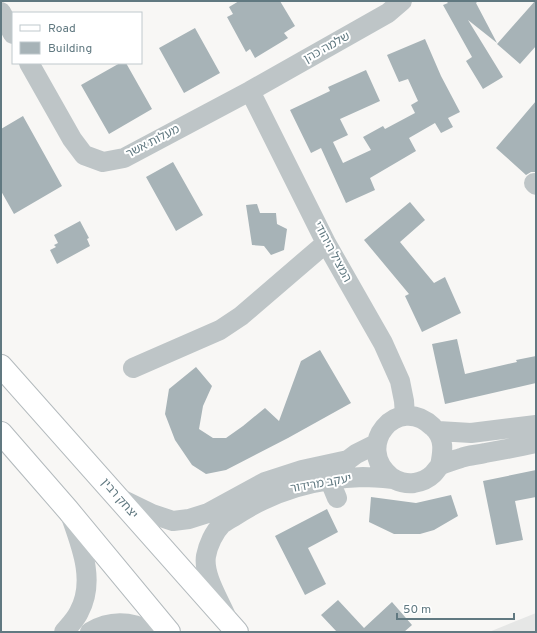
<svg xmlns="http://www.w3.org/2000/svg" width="537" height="633" font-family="Overpass,'Noto Sans Hebrew',sans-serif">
<rect width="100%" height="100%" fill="#f8f7f5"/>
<path fill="#e6e7e6" d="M536 613V632H489Z"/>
<path fill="#a7b3b7" d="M239 1H280L295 26 284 33 288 38 255 58 250 49 246 52 227 17 233 14 229 7Z
M446 1H478L476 3 497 43 468 20 503 77 483 89 466 61 472 57 443 5 448 3Z
M535 1H536V46L520 64 497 44Z
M195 28 220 73 184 93 159 48Z
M425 39 441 76 460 112 448 118 453 127 441 133 435 123 409 138 416 151 370 178 375 190 346 203 321 148 311 153 290 110 330 91 328 87 366 70 380 101 340 119 348 135 333 142 343 163 371 150 363 137 383 126 385 129 415 113 411 105 418 101 408 79 399 82 387 55Z
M120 63H126L152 109 109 134 81 85Z
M536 101V172H531L526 175 496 148Z
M23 116 62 186 14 214 1 191V129Z
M173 162 203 215 176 231 146 177Z
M410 202 425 220 400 242 434 283 445 277 461 313 422 332 405 296 409 294 364 240Z
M257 204 260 213H276L277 224 287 229 284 250 271 255 264 246 252 245 246 205Z
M80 221 89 238 87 239 90 246 57 264 50 250 56 247 54 245 58 243 54 235Z
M457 339 465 374 517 362 516 360 536 356V383L445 404 432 344Z
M320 350 351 403 288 438 226 470 206 474 192 465 175 440 165 414 169 389 196 367 212 386 203 406 199 429 213 438H226L243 426 265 408 279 421 301 361Z
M536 470V497L515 501 523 540 496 545 483 481Z
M451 495 458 516 434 530 420 534H394L369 522 371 497 416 503Z
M327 509 338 532 308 548 326 584 305 595 275 536Z
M338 600 364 628 392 602 412 625 404 632H337L321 615Z"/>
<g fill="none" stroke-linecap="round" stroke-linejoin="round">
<defs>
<path id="major" d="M1 366 237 632
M1 433 68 510 169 632"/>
</defs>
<use href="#major" stroke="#b3babd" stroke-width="24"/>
<path stroke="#bec5c7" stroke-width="20" d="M1 12 13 34
M29 63 72 139 84 155 103 162 124 158 250 91 388 13 402 1
M250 91 326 243 383 343 400 381 404 401 405 415
M534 183 536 185
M133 368 220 330 241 316 326 243
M438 431 471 433 536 425
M440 466C443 451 445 438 433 427 397 392 353 447 391 477 397 482 407 484 414 483 420 482 428 479 433 474 436 471 438 467 441 465 447 462 455 460 461 458 469 455 477 455 485 453 502 450 519 447 536 443
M330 481 337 498
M119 498 152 514 173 521 189 519 208 513 265 482 302 470 348 460 356 454 376 444
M225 614C218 598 203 574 206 556 208 545 214 532 222 524 226 521 231 518 235 516 272 491 318 478 363 477 373 477 383 478 393 479
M64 632C69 626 76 619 79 612 96 581 81 545 70 514
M90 632C110 620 131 621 152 632"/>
<use href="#major" stroke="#fff" stroke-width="22"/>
</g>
<g text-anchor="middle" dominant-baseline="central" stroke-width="4" stroke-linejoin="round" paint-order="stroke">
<g font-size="12" fill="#617981" stroke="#fff">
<text transform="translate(327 48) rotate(-29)">שלמה כהן</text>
<text transform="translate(153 142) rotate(-27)">מעלות אשר</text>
<text transform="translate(332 252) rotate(62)">המציל היהודי</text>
<text transform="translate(321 484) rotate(-10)">יעקב מרידור</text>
<text transform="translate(119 499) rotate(49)">יצחק רבין</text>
</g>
</g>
<rect width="537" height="633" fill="none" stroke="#617981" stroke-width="4"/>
<rect x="12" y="12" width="130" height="52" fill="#ffffff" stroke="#c0c9cd"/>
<rect x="20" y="25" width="20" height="6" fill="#ffffff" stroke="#c0c9cd"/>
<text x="48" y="32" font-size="12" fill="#617981">Road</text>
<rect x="20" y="42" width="20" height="12" fill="#a7b3b7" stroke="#c0c9cd"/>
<text x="48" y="52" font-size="12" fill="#617981">Building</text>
<path d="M397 613v6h117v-6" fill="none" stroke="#617981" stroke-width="2"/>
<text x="403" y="613" font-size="12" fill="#617981" stroke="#ffffff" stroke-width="3" paint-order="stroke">50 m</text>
</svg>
